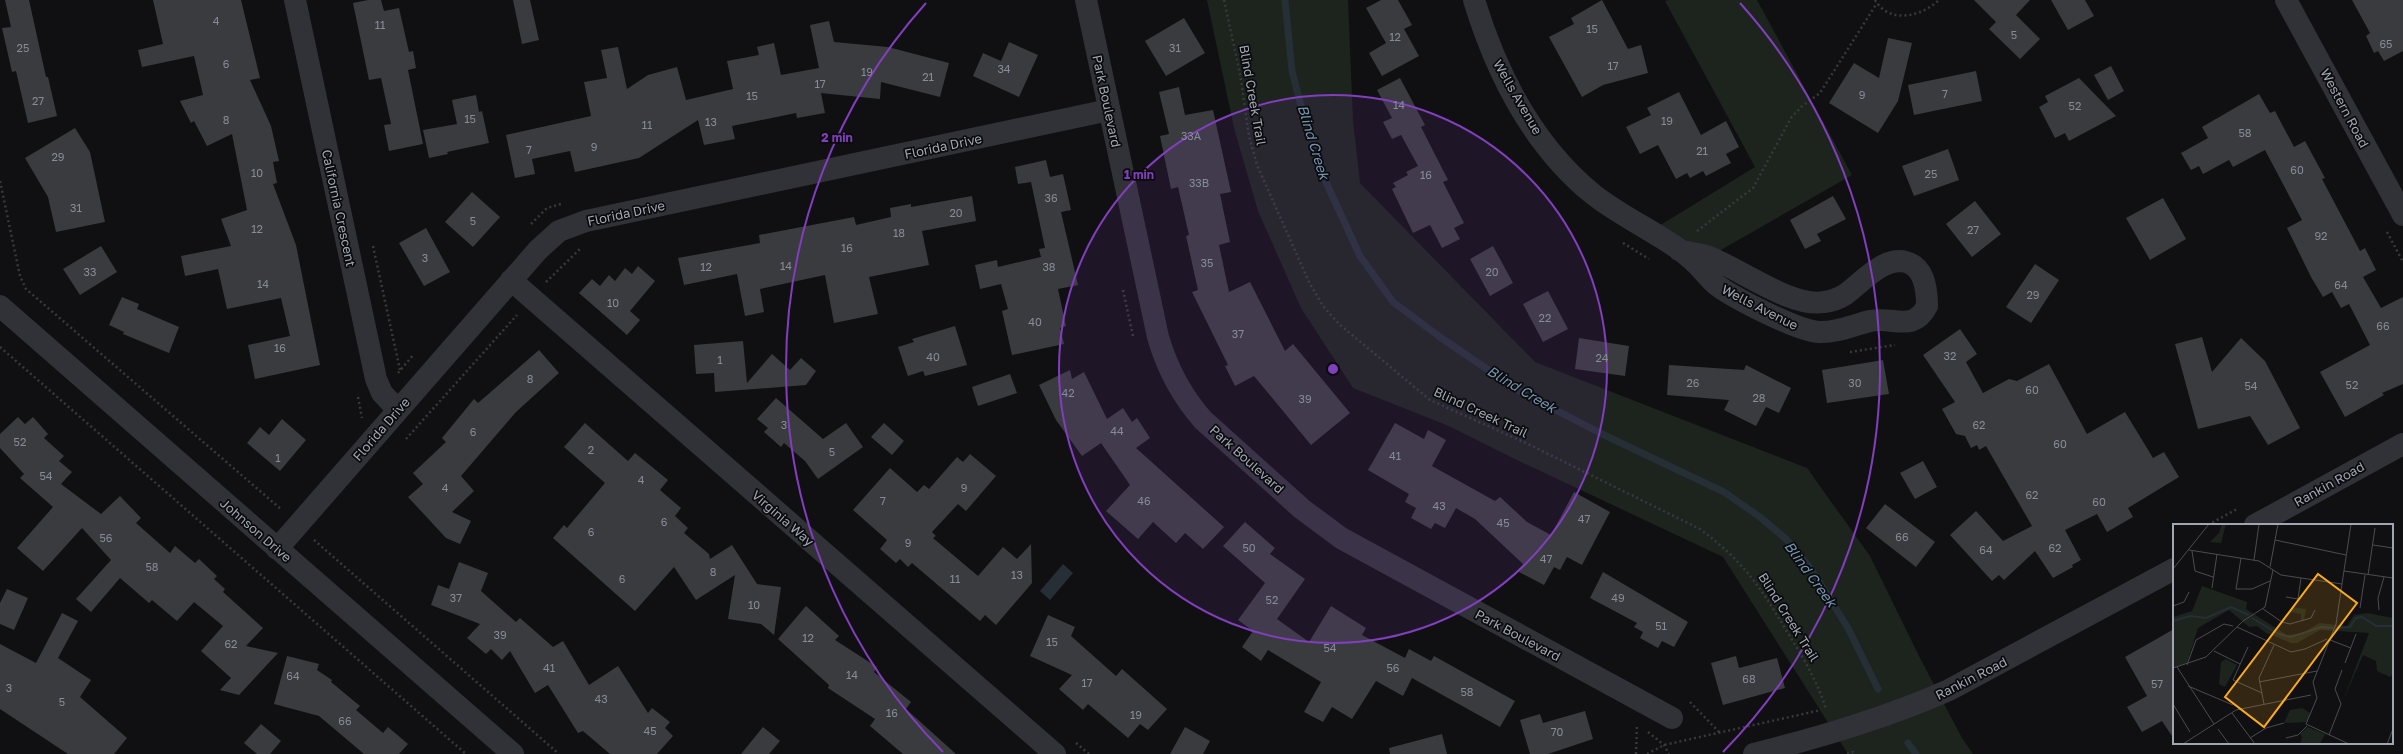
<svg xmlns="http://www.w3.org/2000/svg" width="2403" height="754" font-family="'Golos Text',sans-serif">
<rect width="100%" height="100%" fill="#101012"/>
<path fill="#1c241d" d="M1207 0H1348L1353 121 1360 183 1535 362 1807 468 1870 556 1920 658 1962 738 1973 754H1848L1723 557 1515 459 1449 426 1353 388 1301 308 1258 211 1234 128Z
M1669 0H1757L1852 175 1719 251 1649 232 1755 167 1665 1Z"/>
<path fill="#262f36" d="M1063 564 1073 573 1050 600 1040 591Z"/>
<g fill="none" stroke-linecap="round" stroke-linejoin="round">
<path stroke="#262f36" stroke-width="7" d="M1285 0 1292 71 1301 106 1325 180 1360 256 1393 302 1440 337 1519 391 1602 434 1724 492 1760 517 1786 539 1811 569 1848 628 1878 689
M1908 743 1916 754"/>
</g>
<path fill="#3a3b3f" d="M5 0H29L46 77H48L57 116 28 123 16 71 12 72 2 28 11 27Z
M153 0H241L260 78 250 80 271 126 279 161 273 162 277 183 273 184 296 245 320 365 255 379 248 345 290 336 281 298 227 309 218 269 185 276 181 256 231 246 221 219 247 210 232 134 207 146 194 121 191 123 180 101 203 95 194 56 142 67 138 50 163 44Z
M368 0H381L384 11 399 8 409 52 413 51 416 68 408 70 423 144 389 151 384 125 391 124 381 78 369 80 353 3Z
M513 0H530L539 40 522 44Z
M1381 0H1398L1412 25 1404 29 1419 56 1382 76 1369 53 1386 43 1366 8Z
M1602 0 1628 49 1641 45 1648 73 1603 85 1582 97 1549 37 1574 24 1571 18Z
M1974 0H2030L2016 15 2040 39 2020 59 1989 29 1996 22Z
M2051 0H2085L2094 16 2068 30Z
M2352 0H2403V51L2384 61 2378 51 2374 53 2366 36 2370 33Z
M1184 18 1205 53 1166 76 1145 41Z
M829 21 834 42 888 47 949 63 940 97 881 82 880 99 821 93 825 113 797 118 796 113 732 126 735 139 704 145 698 120 639 158 575 172 570 151 532 159 535 174 515 178 506 135 591 116 584 82 607 78 601 50 618 47 627 89 648 75 677 67 686 100 733 89 727 61 759 55 757 47 774 43 781 75 819 68 810 25Z
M1888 38 1912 43 1898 101 1878 133 1829 103 1854 63 1879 78Z
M1009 42 1038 55 1019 97 973 76 983 53 1001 61Z
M2111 66 2124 91 2108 100 2094 75Z
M1976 71 1982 101 1914 115 1908 85Z
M1400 78 1425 125 1421 127 1448 180 1443 182 1464 223 1454 228 1460 239 1442 248 1430 225 1413 233 1392 189 1396 187 1393 183 1408 175 1406 172 1418 166 1401 135 1392 139 1383 122 1392 118 1377 90Z
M2079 78 2116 116 2069 141 2065 133 2055 138 2039 107 2048 102 2045 96Z
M1179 87 1185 115 1213 110 1231 192 1220 194 1230 242 1219 245 1229 292 1250 282 1285 351 1293 344 1350 413 1311 445 1254 376 1235 386 1225 366 1228 365 1192 292 1198 290 1186 236 1189 235 1178 187 1171 189 1160 136 1169 134 1159 92Z
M1679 92 1701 135 1726 121 1739 147 1726 154 1731 163 1706 176 1703 171 1690 178 1687 173 1676 179 1658 145 1640 154 1626 127 1651 115 1647 108Z
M2259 94 2270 113 2275 111 2294 147 2305 141 2325 178 2322 179 2360 251 2365 248 2376 270 2363 277 2381 308 2403 297V384L2382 393 2384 395 2345 417 2320 372 2370 345 2349 304 2341 308 2332 292 2323 297 2311 277 2287 228 2302 220 2265 150 2233 167 2229 160 2203 174 2199 166 2191 170 2181 153 2208 138 2202 127Z
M476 95 479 112 482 111 489 143 447 152 448 154 429 158 423 130 457 124 452 100Z
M75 128 90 152 105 222 56 232 48 197 25 158Z
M1948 149 1959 180 1914 196 1902 166Z
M1046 160 1050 177 1063 174 1071 210 1061 212 1078 285 1058 289 1066 326 1060 328 1064 344 1012 355 1002 311 1008 309 1001 284 980 289 975 265 997 260 998 267 1041 257 1039 249 1045 248 1031 182 1018 184 1015 167Z
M472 192 500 217 473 247 445 222Z
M972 196 976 221 922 231 929 265 869 277 878 314 834 323 825 275 760 289 764 312 745 316 737 274 684 285 678 258 760 243 759 235 854 217 856 225 891 217 890 208 911 204V207Z
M1833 196 1846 219 1817 234 1821 241 1805 249 1790 220Z
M2163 198 2186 239 2150 260 2126 218Z
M1975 201 2001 234 1972 257 1946 224Z
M426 228 450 272 424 286 399 243Z
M101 246 117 272 80 295 63 269Z
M1493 246 1513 283 1490 296 1470 259Z
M2035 264 2059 280 2031 323 2006 307Z
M638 266 655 281 630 311 640 320 627 335 579 293 592 279 600 286 609 275 615 281 625 268 632 274Z
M1548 291 1568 329 1543 342 1523 304Z
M122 297 139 304 137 309 179 327 169 353 123 334 124 332 109 325Z
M955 326 967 365 925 376 923 371 908 376 898 347 914 342 912 339Z
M1960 329 1977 354 1966 362 1983 393 2009 379 2017 381 2049 364 2087 434 2125 412 2153 458 2164 452 2179 477 2128 508 2133 517 2107 532 2097 514 2065 530 2081 560 2072 565 2073 567 2053 578 2035 551 2004 580 1999 575 1992 581 1950 535 1976 511 2003 541 2032 526 1986 446 1979 450 1977 445 1971 448 1965 436 1956 434 1942 409 1955 402 1923 355Z
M2202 337 2212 372 2241 338 2265 361 2300 428 2268 445 2250 416 2198 429 2175 344Z
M1579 338 1629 346 1625 376 1575 369Z
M743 341 747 383 772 354 790 370 801 358 816 371 806 385 715 392 714 373 696 374 694 345Z
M539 350 559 373 516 412 461 476 474 491 452 512 471 521 460 544 446 538 408 497 423 484 413 473 446 442 442 438 474 399 478 403Z
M1883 360 1889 394 1827 403 1822 370Z
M1669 365 1744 370 1746 365 1791 388 1779 413 1766 407 1756 426 1724 410 1729 400 1667 395Z
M1070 370 1072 379 1084 372 1107 419 1123 408 1132 422 1137 418 1150 438 1136 448 1224 527 1203 549 1185 533 1176 543 1153 522 1138 539 1106 511 1130 485 1101 443 1082 456 1056 420 1039 385Z
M1010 374 1017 393 978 406 972 387Z
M776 398 823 439 846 423 863 447 818 479 805 461 784 443 781 447 764 432 768 428 757 419Z
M18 417 25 424 33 417 48 434 44 438 64 456 59 461 72 472 61 484 101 514 120 496 141 518 136 523 170 553 175 546 195 563 199 559 217 576 214 579 225 589 223 592 263 628 246 646 278 653 239 695 220 690 231 678 201 651 223 626 194 602 177 621 152 600 149 603 120 578 91 612 76 599 111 560 82 528 43 571 17 548 53 507 20 478 24 474 0 448V434Z
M282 419 306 440 280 471 247 443 260 427 269 435Z
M585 423 628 461 635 453 668 480 660 490 681 508 675 516 688 528 684 533 709 554 710 559 732 545 757 584 781 587 774 635 761 624 728 619 735 575 696 600 674 567 635 611 553 538 564 525 567 528 605 483 564 447Z
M884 423 904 441 892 455 871 437Z
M1395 423 1424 439 1428 430 1446 440 1432 466 1495 501 1500 497 1527 522 1551 535 1574 492 1610 512 1582 565 1567 557 1560 570 1554 567 1544 585 1519 572 1523 564 1475 519 1456 508 1445 528 1435 523 1431 529 1411 518 1416 508 1405 502 1409 494 1368 470Z
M970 454 996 476 966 511 958 504 932 532 936 536 933 538 978 576 1003 547 1017 559 1031 544 1032 583 996 625 985 615 980 621 912 563 908 567 900 559 896 563 880 549 887 540 853 510 890 468 917 492 924 485 929 489 957 457 963 462Z
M1923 461 1937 487 1915 499 1900 473Z
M1885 504 1935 542 1916 567 1866 528Z
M1245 522 1275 548 1270 554 1305 579 1277 619 1309 642 1331 606 1366 628 1362 635 1405 658 1409 649 1431 661 1434 656 1515 701 1500 727 1412 678 1403 696 1376 681 1352 719 1332 707 1323 722 1304 712 1321 682 1268 650 1261 661 1242 647 1253 631 1238 620 1265 583 1223 546Z
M459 562 488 573 481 591 516 622 520 618 553 647 563 641 589 685 618 666 648 713 652 708 670 722 665 728 673 736 657 754H610L583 731 578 733 548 685 535 693 510 651 502 660 491 649 486 654 467 638 480 624 431 605 438 585 449 589Z
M1603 572 1688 622 1674 647 1662 641 1658 648 1640 638 1643 632 1634 627 1637 623 1590 598Z
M7 589 28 598 14 630 0 624V603Z
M806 606 839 636 835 640 877 667 874 672 911 702 906 709 956 754H903L870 726 875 719 828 688 829 685 778 639Z
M62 613 78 621 58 658 91 680 80 697 127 738 114 754H68L0 709V644L36 663Z
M1048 615 1075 627 1071 636 1116 676 1122 669 1167 709 1148 730 1140 724 1128 738 1088 704 1083 710 1059 689 1072 675 1030 656Z
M2174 629V739L2162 721 2142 732 2127 707 2147 696 2125 657Z
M287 656 319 664 317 670 332 680 331 682 360 706 356 710 383 733 388 727 408 744 399 754H364L319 716 274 704Z
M1736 656 1739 668 1777 658 1785 688 1723 705 1711 663Z
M1585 711 1593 739 1548 754H1530L1520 720 1540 714 1543 723Z
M261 724 281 741 270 754H257L244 743Z
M763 727 780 741 769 754H741Z
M1185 727 1210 741 1203 754H1170Z
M1442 734 1447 754H1390L1389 748Z"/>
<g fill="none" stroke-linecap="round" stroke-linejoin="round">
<path stroke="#37393e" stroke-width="2.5" stroke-dasharray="2 3" stroke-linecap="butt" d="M1224 0 1240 74 1249 136 1257 165 1309 282 1323 306 1339 324 1430 400 1528 444 1700 529C1743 561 1759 585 1786 630 1802 656 1817 680 1826 709
M1875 0C1890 25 1922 16 1939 0
M0 181 20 276 26 289 282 510
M531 224 547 208 561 204
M1697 231 1753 188 1791 118 1801 107 1820 93 1877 3
M2387 232 2403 262
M1623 243 1649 259
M373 246 400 370
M546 282 580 249
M1123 290 1133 336
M0 347 466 754
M1850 352 1895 345
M398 373 414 354
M358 397 362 418
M406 439 517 315
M2208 525 2237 509
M314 540 559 754
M1690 702 1720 733
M1648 732 1664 745 1669 754
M1076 743 1089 754
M1636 754 1637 724
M1647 754 1664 745 1821 710
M1847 754 1853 752 1854 754"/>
<path stroke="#313237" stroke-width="22" d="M295 0 376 379 382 393 398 410
M1086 0 1158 337C1167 368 1181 395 1203 420L1302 509 1341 538 1672 718
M1474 0C1496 72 1533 146 1594 195 1621 216 1652 230 1680 250 1688 256 1696 263 1703 271 1708 276 1712 282 1718 286 1736 299 1798 331 1819 332 1837 333 1853 325 1870 321 1894 316 1913 333 1927 306 1927 290 1924 267 1906 262 1884 256 1862 282 1846 294 1840 298 1832 301 1824 302 1792 308 1740 269 1709 257 1700 254 1689 253 1679 250
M2286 0 2403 215
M511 280 1055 754
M0 306 513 754
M2255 525 2403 444
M277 549 538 250 559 231 586 221 1109 110
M1754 754C1820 737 1886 718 1949 690L2174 569"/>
</g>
<circle cx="1333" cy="369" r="274" fill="#813ebd" fill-opacity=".12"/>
<g fill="none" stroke="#813ebd" stroke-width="2">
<circle cx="1333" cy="369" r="274"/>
<path d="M943 752A547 547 0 0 1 926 3M1740 3A547 547 0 0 1 1723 752"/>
</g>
<g text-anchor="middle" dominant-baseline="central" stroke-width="3.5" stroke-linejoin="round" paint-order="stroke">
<g font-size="11" fill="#868c96">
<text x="216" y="20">4</text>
<text x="380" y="24">11</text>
<text x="1592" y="28">15</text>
<text x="2014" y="34">5</text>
<text x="1395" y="36">12</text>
<text x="2386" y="43">65</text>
<text x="23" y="47">25</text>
<text x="1175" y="47">31</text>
<text x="226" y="63">6</text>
<text x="1613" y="65">17</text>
<text x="1004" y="68">34</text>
<text x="867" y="71">19</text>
<text x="928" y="76">21</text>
<text x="820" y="83">17</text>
<text x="1945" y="93">7</text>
<text x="1862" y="94">9</text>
<text x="752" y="95">15</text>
<text x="38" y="100">27</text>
<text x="1399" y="104">14</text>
<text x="2075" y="105">52</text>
<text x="470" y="118">15</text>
<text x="226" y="119">8</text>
<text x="1667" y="120">19</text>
<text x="711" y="121">13</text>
<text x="647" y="124">11</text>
<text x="2245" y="132">58</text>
<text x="1191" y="135">33A</text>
<text x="594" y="146">9</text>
<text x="529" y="149">7</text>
<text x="1702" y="150">21</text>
<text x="58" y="156">29</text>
<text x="2297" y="169">60</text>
<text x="257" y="172">10</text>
<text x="1931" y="173">25</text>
<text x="1426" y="174">16</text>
<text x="1199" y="182">33B</text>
<text x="1051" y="197">36</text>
<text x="76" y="207">31</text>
<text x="956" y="212">20</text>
<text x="473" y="220">5</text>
<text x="257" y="228">12</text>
<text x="1973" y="229">27</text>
<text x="899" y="232">18</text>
<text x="2321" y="235">92</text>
<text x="847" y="247">16</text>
<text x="425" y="257">3</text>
<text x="1207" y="262">35</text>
<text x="786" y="265">14</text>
<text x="706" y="266">12</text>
<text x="1049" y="266">38</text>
<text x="90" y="271">33</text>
<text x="1492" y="271">20</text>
<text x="263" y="283">14</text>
<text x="2341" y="284">64</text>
<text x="2033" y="294">29</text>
<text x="613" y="302">10</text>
<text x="1545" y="317">22</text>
<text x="1035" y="321">40</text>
<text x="2383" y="325">66</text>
<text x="1238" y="333">37</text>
<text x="280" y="347">16</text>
<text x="1950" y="355">32</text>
<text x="933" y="356">40</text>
<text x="1602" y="357">24</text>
<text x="720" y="359">1</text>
<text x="530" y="378">8</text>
<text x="1693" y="382">26</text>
<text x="1855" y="382">30</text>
<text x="2352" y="384">52</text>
<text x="2251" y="385">54</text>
<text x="2032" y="389">60</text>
<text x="1068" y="392">42</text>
<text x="1759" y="397">28</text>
<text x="1305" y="398">39</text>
<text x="784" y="424">3</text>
<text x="1979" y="424">62</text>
<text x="1117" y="430">44</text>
<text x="473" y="431">6</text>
<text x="20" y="441">52</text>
<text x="2060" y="443">60</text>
<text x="591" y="449">2</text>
<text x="832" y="451">5</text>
<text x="1395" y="455">41</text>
<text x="278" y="457">1</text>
<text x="46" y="475">54</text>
<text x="641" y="479">4</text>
<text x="445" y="487">4</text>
<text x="964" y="487">9</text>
<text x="2032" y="494">62</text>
<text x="883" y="500">7</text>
<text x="1144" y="500">46</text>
<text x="2099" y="501">60</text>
<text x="1439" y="505">43</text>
<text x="1584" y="518">47</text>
<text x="664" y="521">6</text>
<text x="1503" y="522">45</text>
<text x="591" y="531">6</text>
<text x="1902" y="536">66</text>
<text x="106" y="537">56</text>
<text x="908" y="542">9</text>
<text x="1249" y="547">50</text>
<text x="2055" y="547">62</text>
<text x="1986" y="549">64</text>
<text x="1546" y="558">47</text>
<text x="152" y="566">58</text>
<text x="713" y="571">8</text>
<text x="1017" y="574">13</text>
<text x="622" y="578">6</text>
<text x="955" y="578">11</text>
<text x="456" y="597">37</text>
<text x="1618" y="597">49</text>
<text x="1272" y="599">52</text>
<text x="754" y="604">10</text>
<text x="1661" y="625">51</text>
<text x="500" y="634">39</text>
<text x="808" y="637">12</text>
<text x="1052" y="641">15</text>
<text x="231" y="643">62</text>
<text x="1330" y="647">54</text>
<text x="549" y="667">41</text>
<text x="1393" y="667">56</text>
<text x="852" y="674">14</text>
<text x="293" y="675">64</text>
<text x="1749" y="678">68</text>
<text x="1087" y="682">17</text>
<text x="2157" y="683">57</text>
<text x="9" y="687">3</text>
<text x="1467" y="691">58</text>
<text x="601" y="698">43</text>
<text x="62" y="701">5</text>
<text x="892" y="712">16</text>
<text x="1136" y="714">19</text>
<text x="345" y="720">66</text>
<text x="650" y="730">45</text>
<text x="1557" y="731">70</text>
</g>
<g font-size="13" fill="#a0a7b3" stroke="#0b0b0d">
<text transform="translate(1253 95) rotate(80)">Blind Creek Trail</text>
<text transform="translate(1518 97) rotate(60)">Wells Avenue</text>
<text transform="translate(1107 101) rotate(78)">Park Boulevard</text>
<text transform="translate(2345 108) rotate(62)">Western Road</text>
<text transform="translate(943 146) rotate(-12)">Florida Drive</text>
<text transform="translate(339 208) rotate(78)">California Crescent</text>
<text transform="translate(626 213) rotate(-12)">Florida Drive</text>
<text transform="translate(1760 307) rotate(27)">Wells Avenue</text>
<text transform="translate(1481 412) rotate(25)">Blind Creek Trail</text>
<text transform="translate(381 429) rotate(-49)">Florida Drive</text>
<text transform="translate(1247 459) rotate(42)">Park Boulevard</text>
<text transform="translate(2329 484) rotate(-29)">Rankin Road</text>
<text transform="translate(783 518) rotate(41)">Virginia Way</text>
<text transform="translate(256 530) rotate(41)">Johnson Drive</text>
<text transform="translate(1789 617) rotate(58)">Blind Creek Trail</text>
<text transform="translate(1518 635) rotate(28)">Park Boulevard</text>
<text transform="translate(1971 678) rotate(-27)">Rankin Road</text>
</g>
<g font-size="14" font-style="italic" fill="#7496b1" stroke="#0b0b0d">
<text transform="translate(1314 142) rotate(73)">Blind Creek</text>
<text transform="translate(1522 389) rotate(31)">Blind Creek</text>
<text transform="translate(1811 574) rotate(54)">Blind Creek</text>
</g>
</g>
<g transform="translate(2173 524)">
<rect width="220" height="220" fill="#101012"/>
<path d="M49 0H53L48 19 37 18 46 9ZM29 62 74 78 73 85 114 111 130 109 146 99 174 102 181 91 194 89 220 94V150L217 153 204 147 203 137 190 131 169 179 196 109 147 106 124 119H118L93 109 84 102 76 103 56 86 25 104 14 139 0 144V93L19 87ZM119 83 133 85 131 96 128 98V90L117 88ZM53 135 64 141 52 163 46 160 48 138ZM129 184 137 189 134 198 111 199 117 186ZM135 203 152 210 147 220H127L129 213 127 210Z" fill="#1c241d"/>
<path fill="none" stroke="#262f36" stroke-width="2" d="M79 94 106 110 118 113 148 103 160 104M0 97 17 92 33 94 58 83 76 91M164 104 177 103 183 94 189 93 203 102H220"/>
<path fill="none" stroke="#4a4c52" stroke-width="1" d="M102 16 173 31M200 21 220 24M16 26 86 37 108 51 169 60M19 27 22 47 40 53M68 34 63 65H79L97 57M81 36 86 0M97 43 105 0M0 45 36 0M171 47 220 54M195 51 202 4M39 64 44 30M113 73 125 75 128 54M0 82 11 78 16 68M187 84 192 51M90 85 109 98 117 100 138 94 142 86M206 86 205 74 211 53M64 103 118 128 132 125 154 115M157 116 178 124M75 123 60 156 89 169M41 127 67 140M172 139 183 110M14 141 23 116 51 100 60 102M4 143 41 200M0 144 33 133 70 97 92 83 100 46M86 158 144 147M15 162 60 181M0 180 17 208M91 180 86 154 101 121M59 189 82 220M45 205 56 220M156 211 168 180 162 165 169 146M77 214 93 204 111 199M113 214 125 211 134 202M10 220 63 186 138 171M176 220 133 200 144 174 140 158 163 100 178 0M214 220 220 205"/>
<path fill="#fcab1d" fill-opacity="0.15" stroke="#fcab1d" stroke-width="2" d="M145 50 184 79 91 203 52 173Z"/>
<rect width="220" height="220" fill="none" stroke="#a0a7b3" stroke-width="2"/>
</g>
<circle cx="1333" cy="369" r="6" fill="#813ebd" stroke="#0b0b0d" stroke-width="2"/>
<g font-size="12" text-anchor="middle" font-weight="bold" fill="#813ebd" stroke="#0b0b0d" stroke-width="3.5" stroke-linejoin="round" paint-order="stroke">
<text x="837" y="142">2 min</text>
<text x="1139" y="179">1 min</text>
</g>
</svg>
